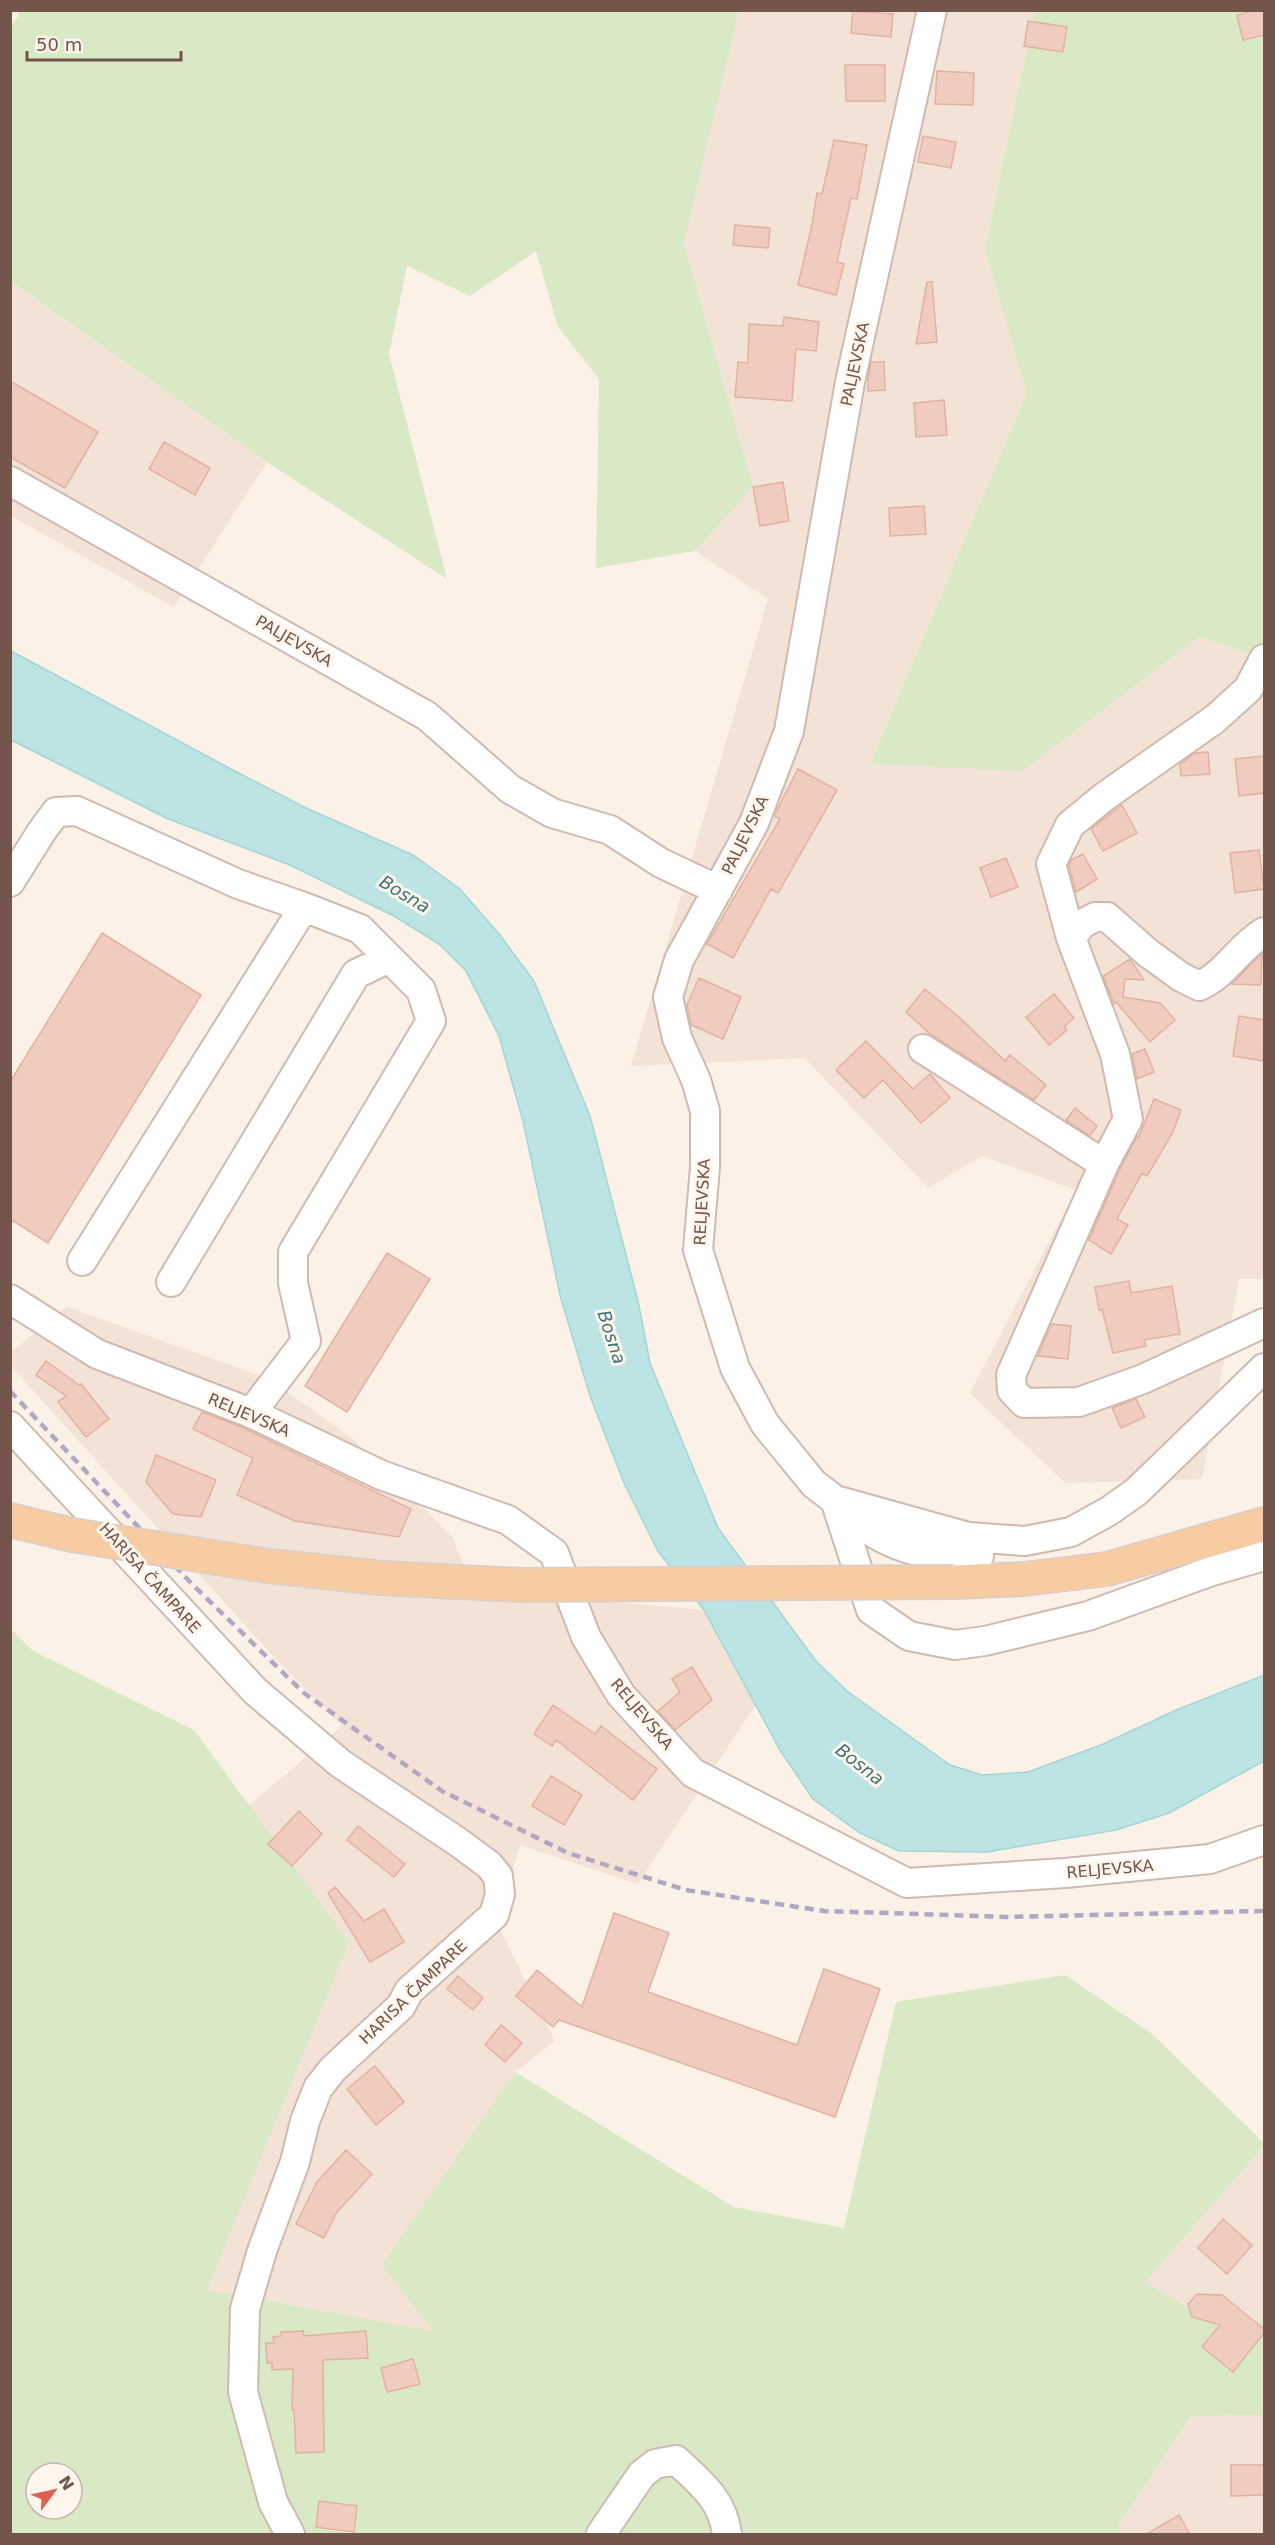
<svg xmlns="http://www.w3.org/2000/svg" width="1275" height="2545" font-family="'DejaVu Sans',sans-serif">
<rect width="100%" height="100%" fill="#fbf1e7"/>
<path fill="#f3e2d6" d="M739 11H1035L985 248 1028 393 870 763 1023 771 1199 637 1264 659V1279H1239L1202 1479 1065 1483 970 1393 1076 1190 982 1156 928 1188 805 1058 631 1066 768 599 695 551 753 487 684 243Z
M10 282 267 462 174 607 11 516Z
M67 1307 269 1379 352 1438 452 1536 473 1589 704 1610 756 1704 638 1884 520 1845 497 1923 555 2041 515 2072 434 2331 453 2534 206 2290 216 1834 342 1726 279 1663 11 1366 10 1353Z
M1264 2146V2317L1245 2340 1145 2282Z
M1264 2415V2534H1122L1118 2526 1191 2416Z"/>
<path fill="#d9e9c6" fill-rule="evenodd" d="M15 10 739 11 684 243 753 487 695 551 596 568 599 379 558 327 536 251 470 296 407 266 389 354 447 579 267 462 11 282 10 28 19 15Z
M1035 11H1264V659L1199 637 1023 771 870 764 1027 393 985 248Z
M10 1628 33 1651 194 1730 349 1942 207 2290 433 2331 382 2265 515 2072 734 2207 844 2228 896 2002 1065 1975 1151 2033 1264 2143V2146L1145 2282 1245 2340 1264 2317V2415L1191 2416 1118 2526 1122 2534H11ZM36 2473H72V2509H36Z"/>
<path fill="#bce4e4" stroke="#a3d5d6" stroke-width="1.5" d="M11 651 231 769 306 808 413 855 460 889 500 935 534 981 590 1116 638 1301 650 1363 718 1528 816 1661 847 1691 950 1765 982 1775 1028 1772 1101 1745 1174 1711 1264 1675V1761L1169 1813 1116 1830 987 1852 899 1851 860 1833 813 1799 780 1750 704 1610 658 1551 624 1483 590 1396 560 1295 523 1121 499 1036 466 971 439 944 394 916 290 865 166 818 11 740Z"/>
<path fill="#f0ccc0" stroke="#e1b1a1" stroke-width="1.5" d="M1256 10H1264V35L1243 40 1237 15Z
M853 11 893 14 891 37 851 33Z
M1028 21 1067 27 1063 52 1024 46Z
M845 65H885V101H846Z
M937 71 974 73 973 105 935 104Z
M923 136 956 142 951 168 918 162Z
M834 140 867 145 857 199 851 198 837 262 844 264 836 295 798 285 812 225 817 193 822 194Z
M735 225 770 228 768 248 733 245Z
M927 282H932L937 342 916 344Z
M784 317 819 322 816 351 796 349 792 401 735 397 738 362 748 363 749 324 783 326Z
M871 362H884L885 390 868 391V379Z
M10 381 98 432 65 488 10 457Z
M944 400 947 435 916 437 914 403Z
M164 442 210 468 195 495 149 469Z
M783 482 789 521 760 526 753 487Z
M924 506 926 534 890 536 889 508Z
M1208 752 1210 774 1181 776 1180 764 1195 753Z
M1264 756V793L1239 796 1235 759Z
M798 769 837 790 778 893 771 889 733 958 707 944 780 819 774 816Z
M1122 805 1137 833 1103 851 1091 829Z
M1259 850 1264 889 1235 893 1230 853Z
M1083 854 1097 879 1076 892 1069 866 1071 860Z
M1006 858 1018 887 991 897 980 868Z
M102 933 201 995 48 1243 10 1219V1082Z
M1262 954 1261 985 1232 984 1258 957Z
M1130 959 1144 980 1125 979 1123 997 1160 1003 1175 1020 1150 1042 1116 1002 1114 1004 1103 976Z
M699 978 741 997 723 1039 691 1025 687 1005Z
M925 989 959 1017 1005 1061 1010 1055 1046 1085 1034 1100 930 1034 906 1012Z
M1054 994 1074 1018 1064 1027 1067 1030 1049 1045 1026 1017Z
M1239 1016 1264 1020 1263 1061 1233 1056Z
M866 1041 913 1089 930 1074 950 1098 921 1123 883 1080 864 1098 836 1070Z
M1145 1049 1154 1072 1137 1079 1132 1054Z
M1154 1099 1181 1110 1173 1132 1147 1176 1142 1173 1117 1219 1128 1225 1111 1254 1089 1240 1119 1171 1137 1136 1139 1137Z
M1075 1108 1097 1126 1090 1136 1066 1120Z
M387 1253 430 1279 347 1412 305 1386Z
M1129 1281 1131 1293 1172 1286 1180 1334 1144 1340 1146 1346 1113 1353 1102 1309 1099 1310 1095 1287Z
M1051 1324 1071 1326 1068 1359 1038 1356Z
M46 1361 79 1385 81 1384 109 1419 86 1437 58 1402 66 1396 36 1375Z
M1136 1399 1145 1417 1121 1428 1112 1408Z
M202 1412 239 1426 411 1509 399 1537 295 1521 237 1495 253 1458 193 1429Z
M156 1455 216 1480 201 1517 173 1514 146 1482Z
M692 1667 712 1700 675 1730 658 1711 680 1692 672 1679Z
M553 1705 595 1734 601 1726 657 1769 633 1800 556 1740 552 1746 534 1734Z
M551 1776 582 1795 564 1825 532 1806Z
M299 1811 322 1834 292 1866 268 1844Z
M358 1826 405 1864 394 1877 347 1840Z
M335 1887 364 1921 384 1909 404 1942 370 1962 328 1893Z
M614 1913 669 1933 648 1992 797 2045 824 1969 880 1989 835 2117 559 2020 553 2027 516 1996 537 1970 582 2007Z
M458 1976 483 1998 473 2010 447 1989Z
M501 2025 522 2043 505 2062 485 2045Z
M375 2066 404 2102 376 2125 347 2089Z
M346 2150 372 2174 337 2212 324 2238 296 2224 317 2182Z
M1223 2219 1252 2245 1227 2274 1198 2248Z
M1197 2294 1222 2295 1264 2329V2333L1233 2372 1202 2347 1220 2325 1192 2317 1188 2304Z
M303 2331 304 2336 366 2331 368 2358 323 2360 324 2452 296 2453 294 2410H292L293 2369 272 2370V2363H267L266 2343H274L273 2337 281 2336V2332Z
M413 2359 420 2384 387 2392 381 2368Z
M1231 2465H1264V2495L1231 2496Z
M319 2501 357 2506 354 2532 316 2527Z
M1179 2515 1190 2535H1145Z"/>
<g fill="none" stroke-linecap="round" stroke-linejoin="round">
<defs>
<path id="minor" d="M932 10 850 382 789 731 754 823 679 960 668 997 677 1038 696 1080 705 1111V1167L698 1250 735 1368 765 1424 814 1484 835 1500 871 1610 909 1636 955 1645 985 1641 1088 1616 1209 1572 1264 1556
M10 481 427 716 510 789 552 813 610 830 661 863 718 890
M1264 659 1248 689 1215 719 1104 797 1070 825 1051 864 1071 938 1115 1054 1128 1119 1104 1164 1011 1375 1012 1390 1024 1403 1079 1402 1143 1379 1264 1323
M10 882 42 831 56 812 77 811 238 884 304 907 360 929 421 990 431 1021 293 1252V1283L306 1341 251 1413
M1071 938 1082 924 1095 917H1107L1148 953 1181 977 1199 986C1225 975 1239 947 1264 932
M923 1049 1104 1164
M82 1261 304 907
M171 1282 356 974 389 958
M10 1299 97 1354 251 1413 381 1475 508 1520 554 1553 586 1637 621 1695 693 1773 907 1883 1065 1873 1210 1859 1264 1840
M10 1426 255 1691 341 1764 458 1842 489 1865 498 1876 500 1894 494 1915 409 1991 401 2006 333 2069 318 2088 305 2121 295 2162 262 2251 245 2309 243 2392 273 2502 290 2534
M835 1500 968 1537 1025 1541 1071 1532 1109 1511 1136 1492 1264 1368
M843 1509C865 1532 900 1550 933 1554 948 1556 964 1556 979 1556
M601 2534 642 2474 655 2464 676 2460C700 2482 723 2500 727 2534"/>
<path id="major" d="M10 1520 72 1535
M269 1566 381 1578 521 1585
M954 1582 1024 1579 1107 1569 1264 1524"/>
</defs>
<use href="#minor" stroke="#cfbab0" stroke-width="32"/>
<use href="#major" stroke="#d8cfcd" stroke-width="36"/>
<use href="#minor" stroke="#fff" stroke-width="28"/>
<use href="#major" stroke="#f7cca3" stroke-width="33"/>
<path stroke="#b2a6c5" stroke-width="4.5" stroke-dasharray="9 6" stroke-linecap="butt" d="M10 1391 194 1586 304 1693 442 1791 568 1853 686 1890 824 1911 1007 1917 1264 1911"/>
<defs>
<path id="major-bridge" d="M72 1535 269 1566
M521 1585 954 1582"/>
</defs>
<use href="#major-bridge" stroke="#d8cfcd" stroke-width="36" stroke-linecap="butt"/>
<use href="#major-bridge" stroke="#f7cca3" stroke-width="33"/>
</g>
<g text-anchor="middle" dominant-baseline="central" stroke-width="6" stroke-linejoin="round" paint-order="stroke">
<g font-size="16" fill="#74554c" stroke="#fef5ed">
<text transform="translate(855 364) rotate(-78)">PALJEVSKA</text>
<text transform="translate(294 641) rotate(30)">PALJEVSKA</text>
<text transform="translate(745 835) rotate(-64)">PALJEVSKA</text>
<text transform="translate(702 1202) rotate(-87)">RELJEVSKA</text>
<text transform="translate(249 1415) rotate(23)">RELJEVSKA</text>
<text transform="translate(150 1578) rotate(48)">HARISA ČAMPARE</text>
<text transform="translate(642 1714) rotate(50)">RELJEVSKA</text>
<text transform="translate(1110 1869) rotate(-5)">RELJEVSKA</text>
<text transform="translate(413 1992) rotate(-44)">HARISA ČAMPARE</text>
</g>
<g font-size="18" font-style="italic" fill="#417778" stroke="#fef5ed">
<text transform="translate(405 894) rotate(31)">Bosna</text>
<text transform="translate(612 1337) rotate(72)">Bosna</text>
<text transform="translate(860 1764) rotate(38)">Bosna</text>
</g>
</g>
<rect width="1275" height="2545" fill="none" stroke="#74554c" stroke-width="24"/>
<g transform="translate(54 2491) rotate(57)"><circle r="28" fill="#fef5ed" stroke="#c7b5ad" stroke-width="1.5"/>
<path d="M0-4.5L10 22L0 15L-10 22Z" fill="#df5f52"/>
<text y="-9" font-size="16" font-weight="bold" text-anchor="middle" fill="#74554c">N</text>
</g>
<path d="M27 51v9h154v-9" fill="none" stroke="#74554c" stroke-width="3"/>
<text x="36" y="51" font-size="18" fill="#74554c" stroke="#fef5ed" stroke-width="4.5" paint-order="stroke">50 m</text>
</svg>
